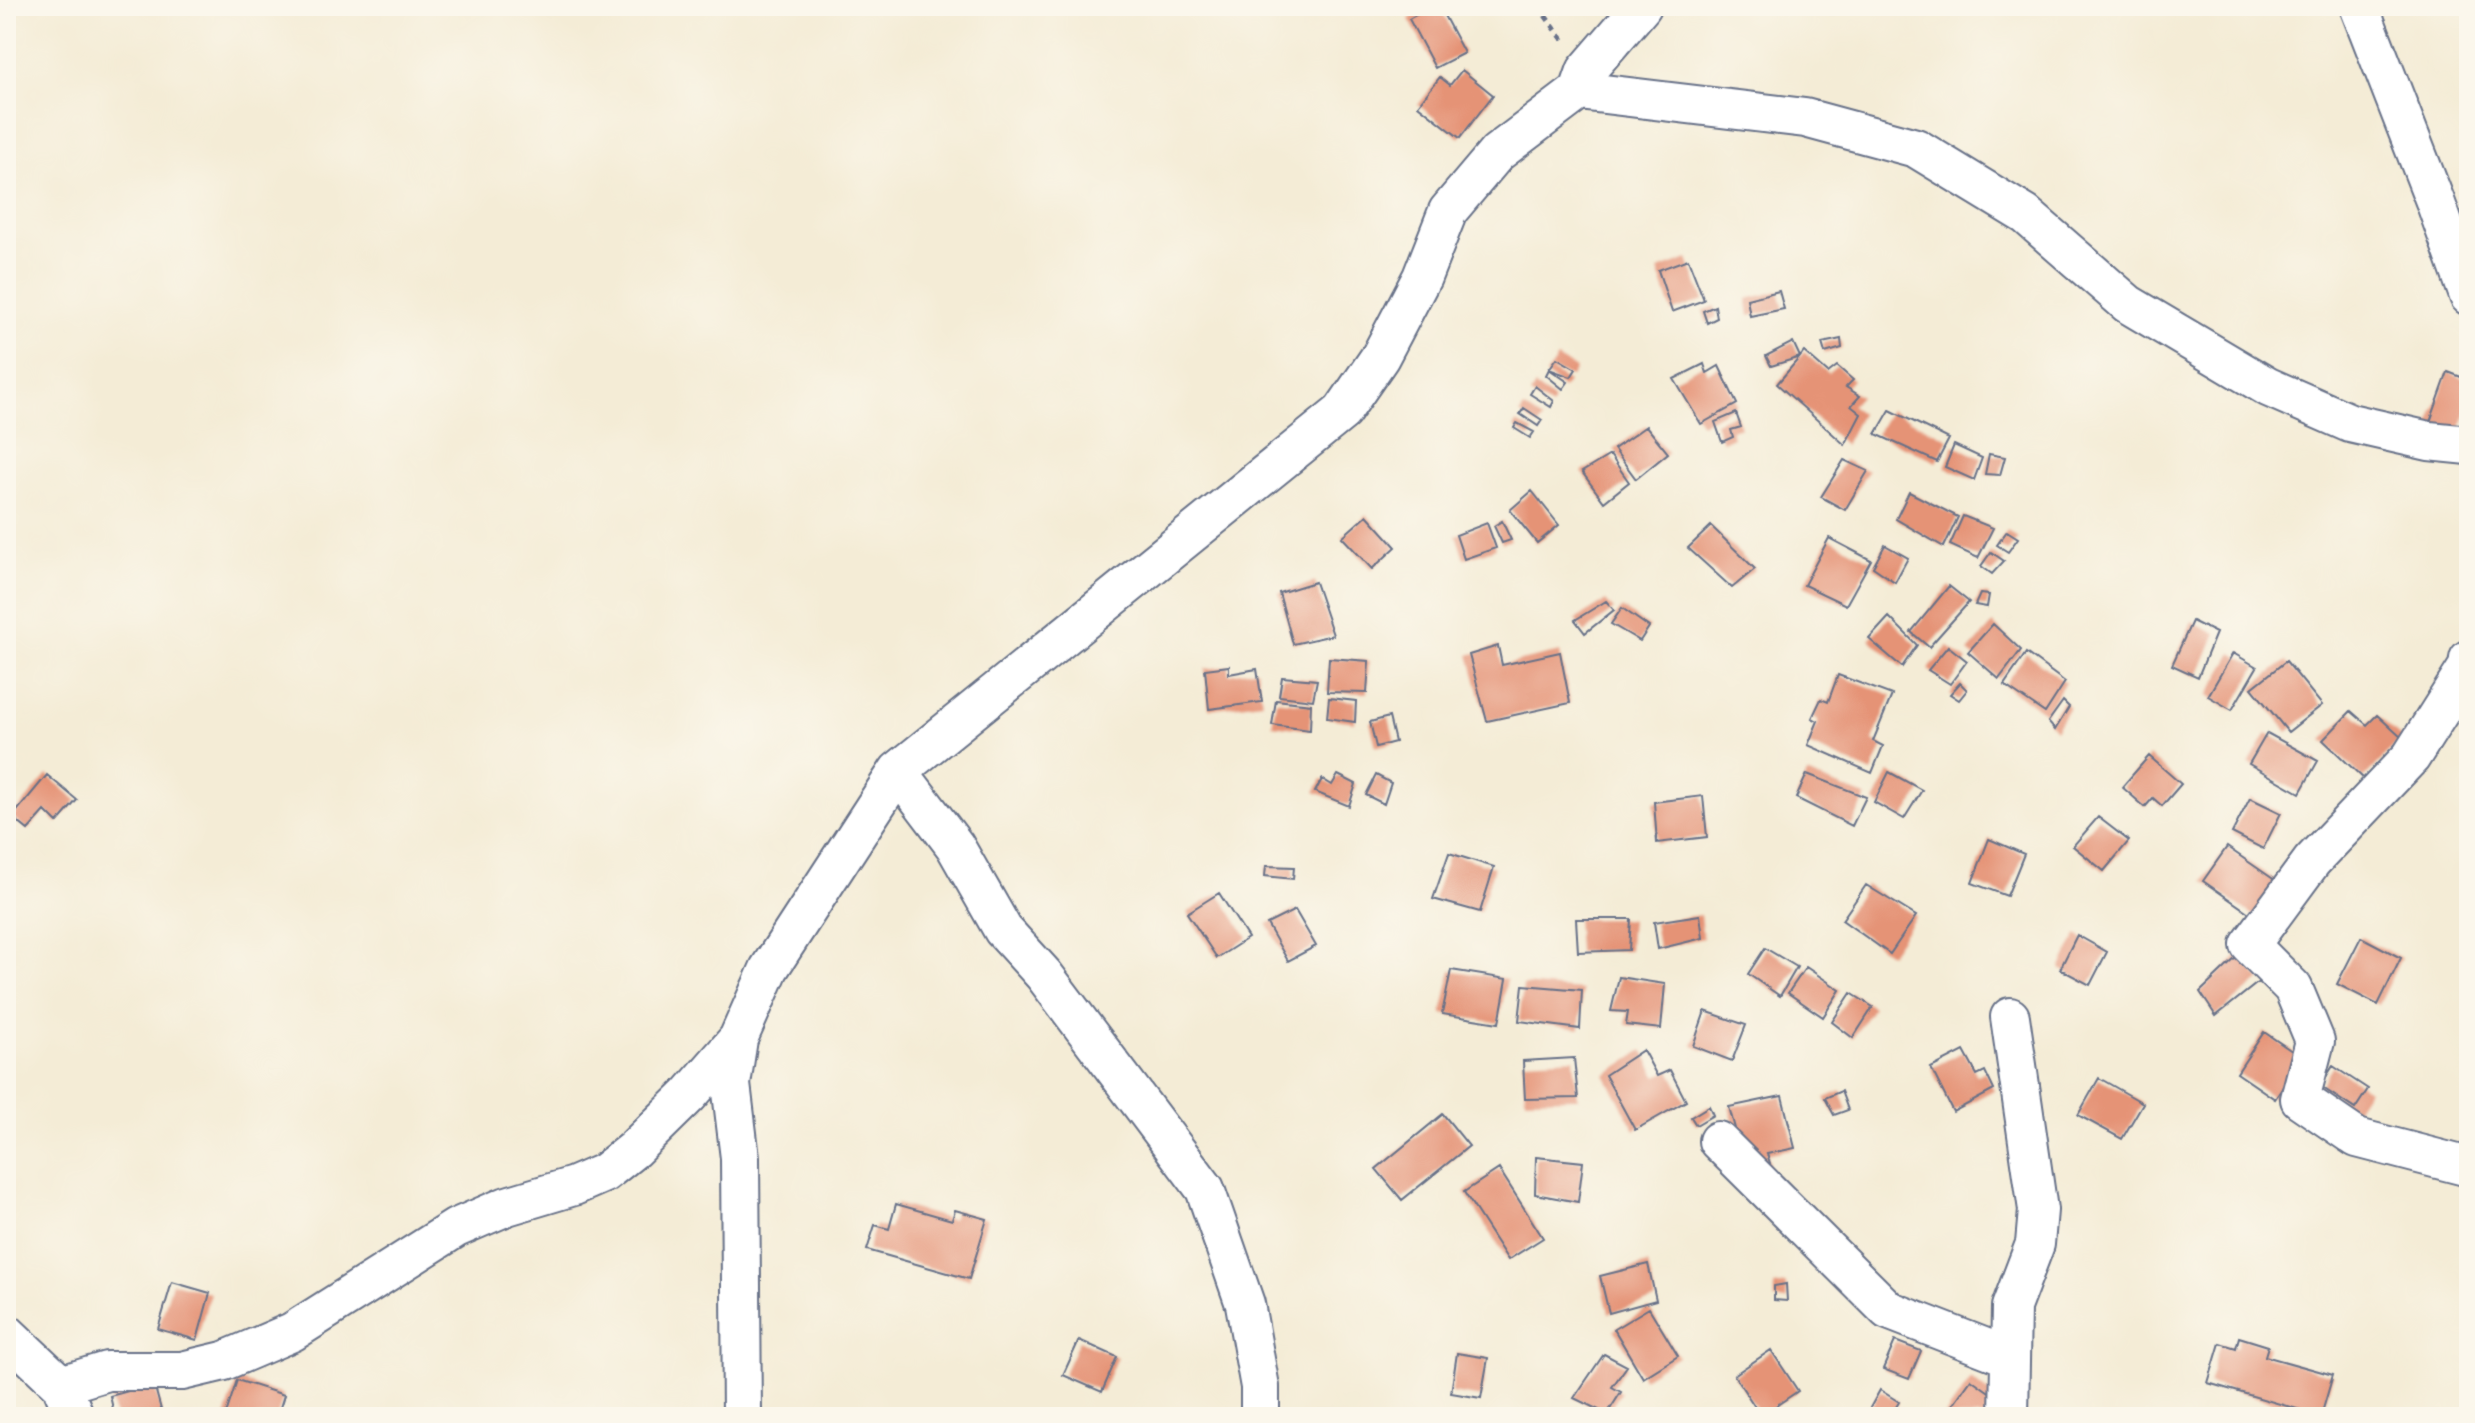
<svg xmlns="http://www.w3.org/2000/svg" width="2475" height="1423" font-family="'Libre Caslon Text',serif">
<rect width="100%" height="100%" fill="#fbf7ec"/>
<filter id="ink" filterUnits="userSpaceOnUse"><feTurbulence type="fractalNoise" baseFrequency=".0125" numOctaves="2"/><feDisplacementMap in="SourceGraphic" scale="16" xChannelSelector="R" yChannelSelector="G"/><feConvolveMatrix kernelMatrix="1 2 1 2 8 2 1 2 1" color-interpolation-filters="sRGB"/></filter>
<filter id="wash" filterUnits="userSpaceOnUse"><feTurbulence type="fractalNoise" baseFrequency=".006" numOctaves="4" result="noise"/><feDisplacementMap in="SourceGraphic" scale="32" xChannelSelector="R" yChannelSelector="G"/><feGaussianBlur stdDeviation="1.8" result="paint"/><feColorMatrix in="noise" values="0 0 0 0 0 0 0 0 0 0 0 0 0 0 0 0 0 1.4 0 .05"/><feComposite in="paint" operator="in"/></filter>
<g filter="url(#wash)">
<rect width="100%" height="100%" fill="#f4ecd6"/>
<g id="blocks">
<path fill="#e59376" d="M1432 6H1439L1464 53 1435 68 1409 19Z
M1462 70 1493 95 1460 138 1418 105 1440 77 1450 85Z
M1688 259 1704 300 1672 312 1658 270Z
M1779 291 1784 309 1750 316 1747 299Z
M1715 306 1717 318 1707 323 1703 311Z
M1841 339 1842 348 1825 353 1822 343Z
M1793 342 1800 357 1804 352 1828 373 1837 366 1853 380 1846 387 1860 396 1851 406 1861 414 1845 445 1777 384 1800 357 1771 366 1766 356Z
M1557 358 1576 369 1571 377 1549 369Z
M1704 364 1707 373 1719 366 1737 404 1701 424 1674 379Z
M1549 369 1568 382 1563 389 1546 375Z
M2448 372 2469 380V407L2458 436 2429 425Z
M1535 386 1554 401 1551 407 1530 394Z
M1524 408 1542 420 1538 426 1520 414Z
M1890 410 1949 439 1937 462 1876 434Z
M1736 413 1741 427 1731 430 1733 437 1722 442 1715 422Z
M1517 423 1534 432 1530 438 1514 428Z
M1646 426 1668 453 1636 479 1614 449Z
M1954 445 1982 458 1974 480 1945 467Z
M1989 454 2005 457 2000 475 1985 474Z
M1610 455 1629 482 1604 502 1582 472Z
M1844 460 1868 471 1845 510 1821 497Z
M1532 491 1559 525 1537 543 1510 510Z
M1909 492 1958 517 1944 547 1896 519Z
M1367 515 1396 547 1372 569 1342 537Z
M1963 516 1993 528 1978 558 1950 545Z
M1502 521 1511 540 1502 543 1494 526Z
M1487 523 1496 548 1464 559 1456 535Z
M1711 526 1755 569 1732 588 1688 548Z
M2007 531 2018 538 2008 552 1997 545Z
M1829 538 1871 560 1846 605 1804 585Z
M1885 545 1908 558 1895 582 1873 567Z
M1991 552 2004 561 1992 574 1981 566Z
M1315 582 1333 635 1293 644 1279 593Z
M1949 586 1969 602 1929 647 1911 632Z
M1980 594 1989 595 1987 607 1975 605Z
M1606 601 1614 610 1585 633 1575 620Z
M1622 608 1649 627 1640 641 1611 624Z
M1889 617 1917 645 1902 667 1869 639Z
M2192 621 2216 633 2198 677 2172 665Z
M1993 624 2021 650 1999 679 1968 652Z
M1498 646 1502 665 1560 652 1570 703 1487 721 1469 655Z
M1948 646 1967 661 1950 684 1928 670Z
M2026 653 2065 682 2045 713 2004 685Z
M2233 653 2257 667 2232 710 2208 696Z
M1329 658 1369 661 1367 693 1327 692Z
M2286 661 2322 705 2288 732 2252 688Z
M1229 666V674L1257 669 1262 702 1209 709 1205 669Z
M1838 675 1892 695 1873 741 1883 746 1872 773 1808 745 1818 721 1812 718 1821 699 1828 702Z
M1282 677 1317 680 1313 700 1279 696Z
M1960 683 1967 690 1959 700 1950 694Z
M1329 698 1356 701 1355 722 1327 718Z
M1276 700 1311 704 1310 730 1272 725Z
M2063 701 2069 707 2055 730 2048 722Z
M2351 711 2367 725 2377 715 2402 738 2364 779 2323 740Z
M1389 717 1395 742 1376 747 1370 722Z
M2267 733 2318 761 2300 793 2249 764Z
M2149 756 2181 784 2162 806 2153 798 2145 807 2122 787Z
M1889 772 1922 790 1904 819 1874 802Z
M1807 774 1866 797 1852 826 1796 798Z
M47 775 77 800 57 823 45 811 28 830 12 817Z
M1338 775 1356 784 1349 806 1315 792 1322 779 1332 785Z
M1376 775 1391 783 1384 804 1366 795Z
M1703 796 1707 837 1657 843 1654 802Z
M2250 798 2281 813 2263 849 2232 833Z
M2098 817 2129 841 2104 871 2073 846Z
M1989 839 2024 854 2007 896 1972 883Z
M2227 847 2279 883 2255 917 2203 881Z
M1449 853 1494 867 1480 912 1433 899Z
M1266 866 1294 867 1293 879 1265 876Z
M1866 885 1916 916 1890 954 1842 920Z
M1219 893 1248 938 1217 958 1187 913Z
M1295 910 1316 946 1288 961 1267 924Z
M1700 915 1703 938 1658 949 1654 922Z
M1576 919H1631L1629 950 1578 952Z
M2077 935 2107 952 2090 985 2060 969Z
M2361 937 2401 958 2378 1005 2337 984Z
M1765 948 1797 967 1780 996 1748 974Z
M2239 955 2261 980 2216 1016 2200 992Z
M1806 967 1840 990 1823 1017 1788 993Z
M1451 970 1507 979 1499 1023 1442 1014Z
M1619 977 1665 984 1661 1029 1626 1025 1628 1012 1611 1011Z
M1523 985 1582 990 1580 1029 1519 1021Z
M1851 993 1873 1007 1853 1038 1832 1022Z
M1705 1011 1746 1025 1732 1061 1693 1046Z
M2264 1032 2302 1058 2275 1099 2237 1073Z
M1643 1050 1657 1076 1670 1070 1686 1101 1635 1130 1605 1075Z
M1964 1051 1977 1075 1985 1071 1994 1090 1953 1112 1931 1068Z
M1574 1058 1578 1098 1525 1099 1523 1061Z
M2333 1066 2368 1089 2355 1109 2320 1086Z
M2099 1078 2143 1103 2122 1139 2078 1115Z
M1841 1091 1848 1110 1834 1115 1825 1098Z
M1782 1096 1795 1148 1767 1154 1770 1163 1746 1168 1729 1107Z
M1709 1106 1713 1115 1696 1125 1691 1117Z
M1443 1114 1469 1146 1402 1200 1376 1169Z
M1536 1157 1583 1162 1578 1202 1535 1194Z
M1499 1169 1543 1238 1508 1260 1464 1192Z
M896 1204 952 1220 955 1210 987 1219 969 1279 867 1250 875 1225 889 1229Z
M1648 1264 1656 1300 1609 1313 1600 1276Z
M172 1282 210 1293 197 1340 158 1329Z
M1786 1284 1787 1301 1774 1300V1286Z
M1649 1308 1678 1356 1643 1378 1614 1329Z
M2239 1337 2268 1346 2265 1356 2333 1375 2321 1416 2208 1383 2220 1343 2236 1348Z
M1079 1340 1117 1357 1102 1392 1063 1375Z
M1895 1341 1921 1351 1909 1379 1883 1369Z
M1771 1350 1798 1391 1761 1416 1734 1375Z
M1457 1353 1488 1358 1481 1398 1451 1393Z
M1604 1354 1627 1366 1612 1387 1621 1392 1607 1414 1574 1398Z
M1971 1379 2006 1404 1997 1417H1944Z
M237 1380 284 1395 277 1417H225Z
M154 1384 163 1417H115L110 1396Z
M1880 1390 1899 1402 1890 1417H1870L1866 1415Z"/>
</g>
</g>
<g filter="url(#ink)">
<use href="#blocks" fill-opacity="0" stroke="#677188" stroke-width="2"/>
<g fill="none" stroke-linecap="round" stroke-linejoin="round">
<defs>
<path id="street" d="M2359 6 2435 201 2469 296
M1579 91 1805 118 1916 148 2026 215 2128 304 2268 387 2350 423 2429 441 2469 445
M2469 659 2468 667 2411 757 2312 861 2250 945 2293 988 2315 1041 2300 1099 2357 1138 2469 1167
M898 771 955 846 1003 930 1044 975 1205 1189 1245 1304 1260 1387V1417
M1718 1141 1888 1310 2009 1357
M6 1333 61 1385 75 1417
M61 1385 107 1371H182L224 1361 292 1332 456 1228 507 1206 574 1186 604 1173 634 1149 689 1095 738 1039
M742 1417 740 1158 731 1084 738 1039 769 969 898 771 1342 412 1380 357 1422 277 1448 211 1497 153 1579 91 1586 71 1642 6
M2009 1417 2011 1307 2035 1244 2038 1210 2010 1017"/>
</defs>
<use href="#street" stroke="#677188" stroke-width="42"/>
<path stroke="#677188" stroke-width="5" stroke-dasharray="6 6" stroke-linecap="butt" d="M1538 6 1564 41"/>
<use href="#street" stroke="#fff" stroke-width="38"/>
</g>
</g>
<rect width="2475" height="1423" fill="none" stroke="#fbf7ec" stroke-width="32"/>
</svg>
